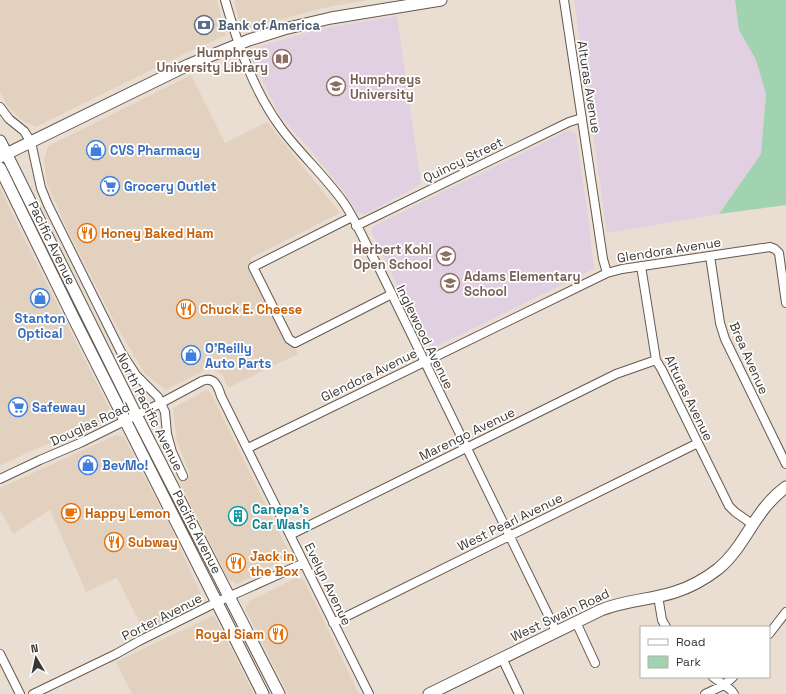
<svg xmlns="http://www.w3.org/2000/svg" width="786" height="694" font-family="'Space Grotesk',sans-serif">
<rect width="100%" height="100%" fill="#eaded2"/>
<path fill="#e3d1c0" d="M0 0H217L226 35 165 63 36 127 21 120 7 105 0 91Z
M234 0H368L323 8 245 29 238 17Z
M191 75 225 143 267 122 340 213 250 258 298 354 228 388 222 374 209 368 166 390 145 374 116 325 69 233 47 184 44 160 48 146Z
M0 187 20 230 109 408 110 413 109 417 105 420 29 452 0 466Z
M206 390 211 393 290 554 287 559 237 584 228 579 179 481 190 475 177 441 173 408Z
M116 435 124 437 170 526 204 601 144 631 117 578 86 592 50 510 13 534 0 510V488Z
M296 578 304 580 359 694H288L245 609 249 601Z
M214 615 254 694H132L116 662Z"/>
<path fill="#e1d0e1" d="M574 0H735L739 30 756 60 766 94 761 154 719 214 607 233Z
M397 16 421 184 366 214 358 213 342 189 313 153 280 116 250 56 254 48 319 29Z
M569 130 576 134 588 215 594 269 433 348 426 344 371 231 374 226Z"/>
<path fill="#a1d3b1" d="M735 0H786V205L719 214 761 154 766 94 756 60 739 30Z"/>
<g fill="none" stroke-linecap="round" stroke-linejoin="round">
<defs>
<path id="minor" d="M225 0C238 45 253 90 281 128 300 154 325 176 344 203 358 224 367 248 380 270L556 631
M564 0 603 259 607 273
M0 107 9 119 24 131 31 142 41 188 48 205 121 352 136 375 158 397 165 412 167 434 172 452 183 476
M352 217 253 267 289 339 295 343 392 294
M356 226 569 122 582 118
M710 256 720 323 725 339 786 464
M641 266 656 360 662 370 729 506 735 512 752 524
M248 448 607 273 622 269 770 247 775 249 779 253 786 303
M0 479 40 460 80 443 161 403 202 381C214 376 218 386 221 396L369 694
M290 535 616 374 656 360
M658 596 662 620 666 627
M576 622 595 663
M333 623 698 443
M769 634 786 612
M0 654 20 694
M502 658 519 694
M713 677 731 690 734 694
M33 694 116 654 139 641 217 602 304 563
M705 694 724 685 733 677"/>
<path id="major" d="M0 141 136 415 279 694
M0 157 188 65 249 40 284 29 331 18 441 0
M0 168 74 319 263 694
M429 694 601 610C625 600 651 600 675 592 691 587 705 579 718 569 746 546 754 510 786 487"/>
</defs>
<use href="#minor" stroke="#64594f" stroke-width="10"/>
<use href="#major" stroke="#64594f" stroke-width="13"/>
<use href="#minor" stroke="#fff" stroke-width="8"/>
<use href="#major" stroke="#fff" stroke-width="11"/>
</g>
<defs>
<symbol id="bank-ring" viewBox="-11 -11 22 22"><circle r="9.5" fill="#fff" stroke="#5c6f8a" stroke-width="1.5"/><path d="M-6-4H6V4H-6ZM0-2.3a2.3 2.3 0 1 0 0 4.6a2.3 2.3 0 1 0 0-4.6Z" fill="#5c6f8a"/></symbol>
<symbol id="library-ring" viewBox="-11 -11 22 22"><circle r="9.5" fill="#fff" stroke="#8d6e63" stroke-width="1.5"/><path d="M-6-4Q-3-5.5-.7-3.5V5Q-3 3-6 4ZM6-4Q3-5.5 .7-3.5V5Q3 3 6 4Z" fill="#8d6e63"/></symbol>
<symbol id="university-ring" viewBox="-11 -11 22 22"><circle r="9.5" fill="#fff" stroke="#8d6e63" stroke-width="1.5"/><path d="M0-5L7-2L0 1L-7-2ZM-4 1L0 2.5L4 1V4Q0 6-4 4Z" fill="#8d6e63"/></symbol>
<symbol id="shop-ring" viewBox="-11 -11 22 22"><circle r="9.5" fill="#fff" stroke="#3f7fe0" stroke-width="1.5"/><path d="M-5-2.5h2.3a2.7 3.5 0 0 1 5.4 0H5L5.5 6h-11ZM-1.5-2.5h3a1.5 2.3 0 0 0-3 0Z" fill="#3f7fe0"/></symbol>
<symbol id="supermarket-ring" viewBox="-11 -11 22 22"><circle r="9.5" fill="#fff" stroke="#3f7fe0" stroke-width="1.5"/><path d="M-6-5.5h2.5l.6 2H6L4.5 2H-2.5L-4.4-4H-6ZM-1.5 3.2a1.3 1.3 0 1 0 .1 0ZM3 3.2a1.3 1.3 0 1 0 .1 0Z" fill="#3f7fe0"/></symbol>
<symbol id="restaurant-ring" viewBox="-11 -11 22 22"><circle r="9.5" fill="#fff" stroke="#e8710a" stroke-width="1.5"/><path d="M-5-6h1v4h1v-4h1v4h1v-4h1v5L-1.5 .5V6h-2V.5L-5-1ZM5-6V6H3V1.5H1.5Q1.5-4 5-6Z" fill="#e8710a"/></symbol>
<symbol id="school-ring" viewBox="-11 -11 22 22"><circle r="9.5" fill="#fff" stroke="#8d6e63" stroke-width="1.5"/><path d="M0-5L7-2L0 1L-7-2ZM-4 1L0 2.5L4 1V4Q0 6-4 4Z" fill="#8d6e63"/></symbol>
<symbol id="cafe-ring" viewBox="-11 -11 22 22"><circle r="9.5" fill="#fff" stroke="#e8710a" stroke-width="1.5"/><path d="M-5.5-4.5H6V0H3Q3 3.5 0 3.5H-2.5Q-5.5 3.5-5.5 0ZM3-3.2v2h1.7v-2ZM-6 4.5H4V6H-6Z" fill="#e8710a"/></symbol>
<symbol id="building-ring" viewBox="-11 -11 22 22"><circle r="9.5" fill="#fff" stroke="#0f9aa8" stroke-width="1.5"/><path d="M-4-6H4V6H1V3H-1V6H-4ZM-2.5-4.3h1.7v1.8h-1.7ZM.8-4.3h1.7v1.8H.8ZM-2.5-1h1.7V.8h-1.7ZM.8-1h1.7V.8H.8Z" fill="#0f9aa8"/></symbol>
</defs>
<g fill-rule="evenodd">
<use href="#bank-ring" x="193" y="14" width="22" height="22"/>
<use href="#library-ring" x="271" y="48" width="22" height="22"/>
<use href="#university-ring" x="325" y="75" width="22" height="22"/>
<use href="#shop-ring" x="85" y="139" width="22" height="22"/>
<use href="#supermarket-ring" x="99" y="175" width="22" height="22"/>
<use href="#restaurant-ring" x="76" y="222" width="22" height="22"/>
<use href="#school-ring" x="435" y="245" width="22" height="22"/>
<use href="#school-ring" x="439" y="272" width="22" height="22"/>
<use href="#shop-ring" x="29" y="287" width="22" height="22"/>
<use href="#restaurant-ring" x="175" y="298" width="22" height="22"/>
<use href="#shop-ring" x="180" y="344" width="22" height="22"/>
<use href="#supermarket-ring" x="7" y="396" width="22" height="22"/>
<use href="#shop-ring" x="77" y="454" width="22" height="22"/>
<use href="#cafe-ring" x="60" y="502" width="22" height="22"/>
<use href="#building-ring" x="227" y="505" width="22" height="22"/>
<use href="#restaurant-ring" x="103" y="531" width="22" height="22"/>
<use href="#restaurant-ring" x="225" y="552" width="22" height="22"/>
<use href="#restaurant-ring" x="267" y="623" width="22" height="22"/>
</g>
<g text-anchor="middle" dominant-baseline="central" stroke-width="3.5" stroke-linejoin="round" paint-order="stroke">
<g font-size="13" font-weight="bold" fill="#4e5e75" stroke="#fff" text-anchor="start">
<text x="218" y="25">Bank of America</text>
</g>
<g font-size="13" font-weight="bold" fill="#785e54" stroke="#fff" text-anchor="end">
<text x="268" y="52">Humphreys<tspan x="268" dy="15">University Library</tspan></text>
<text x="350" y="79" text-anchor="start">Humphreys<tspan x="350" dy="15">University</tspan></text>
<text x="432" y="249">Herbert Kohl<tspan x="432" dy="15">Open School</tspan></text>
<text x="464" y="276" text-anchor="start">Adams Elementary<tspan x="464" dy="15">School</tspan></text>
</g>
<g font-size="13" fill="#3b3631" stroke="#fff">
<text transform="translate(589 87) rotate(81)">Alturas Avenue</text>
<text transform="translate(463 160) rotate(-26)">Quincy Street</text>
<text transform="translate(52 243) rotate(64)">Pacific Avenue</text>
<text transform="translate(669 250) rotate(-9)">Glendora Avenue</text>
<text transform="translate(425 337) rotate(64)">Inglewood Avenue</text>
<text transform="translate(749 358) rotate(66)">Brea Avenue</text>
<text transform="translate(369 375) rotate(-26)">Glendora Avenue</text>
<text transform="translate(689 398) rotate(64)">Alturas Avenue</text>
<text transform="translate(150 412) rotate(63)">North Pacific Avenue</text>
<text transform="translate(90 424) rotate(-25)">Douglas Road</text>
<text transform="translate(467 434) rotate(-26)">Marengo Avenue</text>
<text transform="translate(510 522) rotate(-26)">West Pearl Avenue</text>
<text transform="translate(197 532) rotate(63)">Pacific Avenue</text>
<text transform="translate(328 584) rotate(64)">Evelyn Avenue</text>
<text transform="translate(560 615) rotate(-25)">West Swain Road</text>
<text transform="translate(162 617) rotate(-27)">Porter Avenue</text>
</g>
<g font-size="13" font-weight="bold" fill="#366cbe" stroke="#fff" text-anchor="start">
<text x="110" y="150">CVS Pharmacy</text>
<text x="124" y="186">Grocery Outlet</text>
<text x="40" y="318" text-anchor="middle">Stanton<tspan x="40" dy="15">Optical</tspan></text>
<text x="205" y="348">O'Reilly<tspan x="205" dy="15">Auto Parts</tspan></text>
<text x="32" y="407">Safeway</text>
<text x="102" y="465">BevMo!</text>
</g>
<g font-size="13" font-weight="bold" fill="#c56008" stroke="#fff" text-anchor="start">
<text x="101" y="233">Honey Baked Ham</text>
<text x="200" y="309">Chuck E. Cheese</text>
<text x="85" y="513">Happy Lemon</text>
<text x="128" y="542">Subway</text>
<text x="250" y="556">Jack in<tspan x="250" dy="15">the Box</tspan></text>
<text x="264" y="634" text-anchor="end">Royal Siam</text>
</g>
<g font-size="13" font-weight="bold" fill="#0d838f" stroke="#fff" text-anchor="start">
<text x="252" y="509">Canepa's<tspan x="252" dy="15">Car Wash</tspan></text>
</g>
</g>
<rect x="640" y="626" width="130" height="52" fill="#ffffff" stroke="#b1afad"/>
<rect x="648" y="639" width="20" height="6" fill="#ffffff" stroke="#b1afad"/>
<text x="676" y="646" font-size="12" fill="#3b3631">Road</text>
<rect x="648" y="656" width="20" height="12" fill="#a1d3b1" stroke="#b1afad"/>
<text x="676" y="666" font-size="12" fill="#3b3631">Park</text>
<g transform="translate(36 658) rotate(351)" stroke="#ffffff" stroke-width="3" paint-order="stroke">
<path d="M0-3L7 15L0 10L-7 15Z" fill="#3b3631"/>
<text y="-6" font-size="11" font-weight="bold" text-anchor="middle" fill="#3b3631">N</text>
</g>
</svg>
